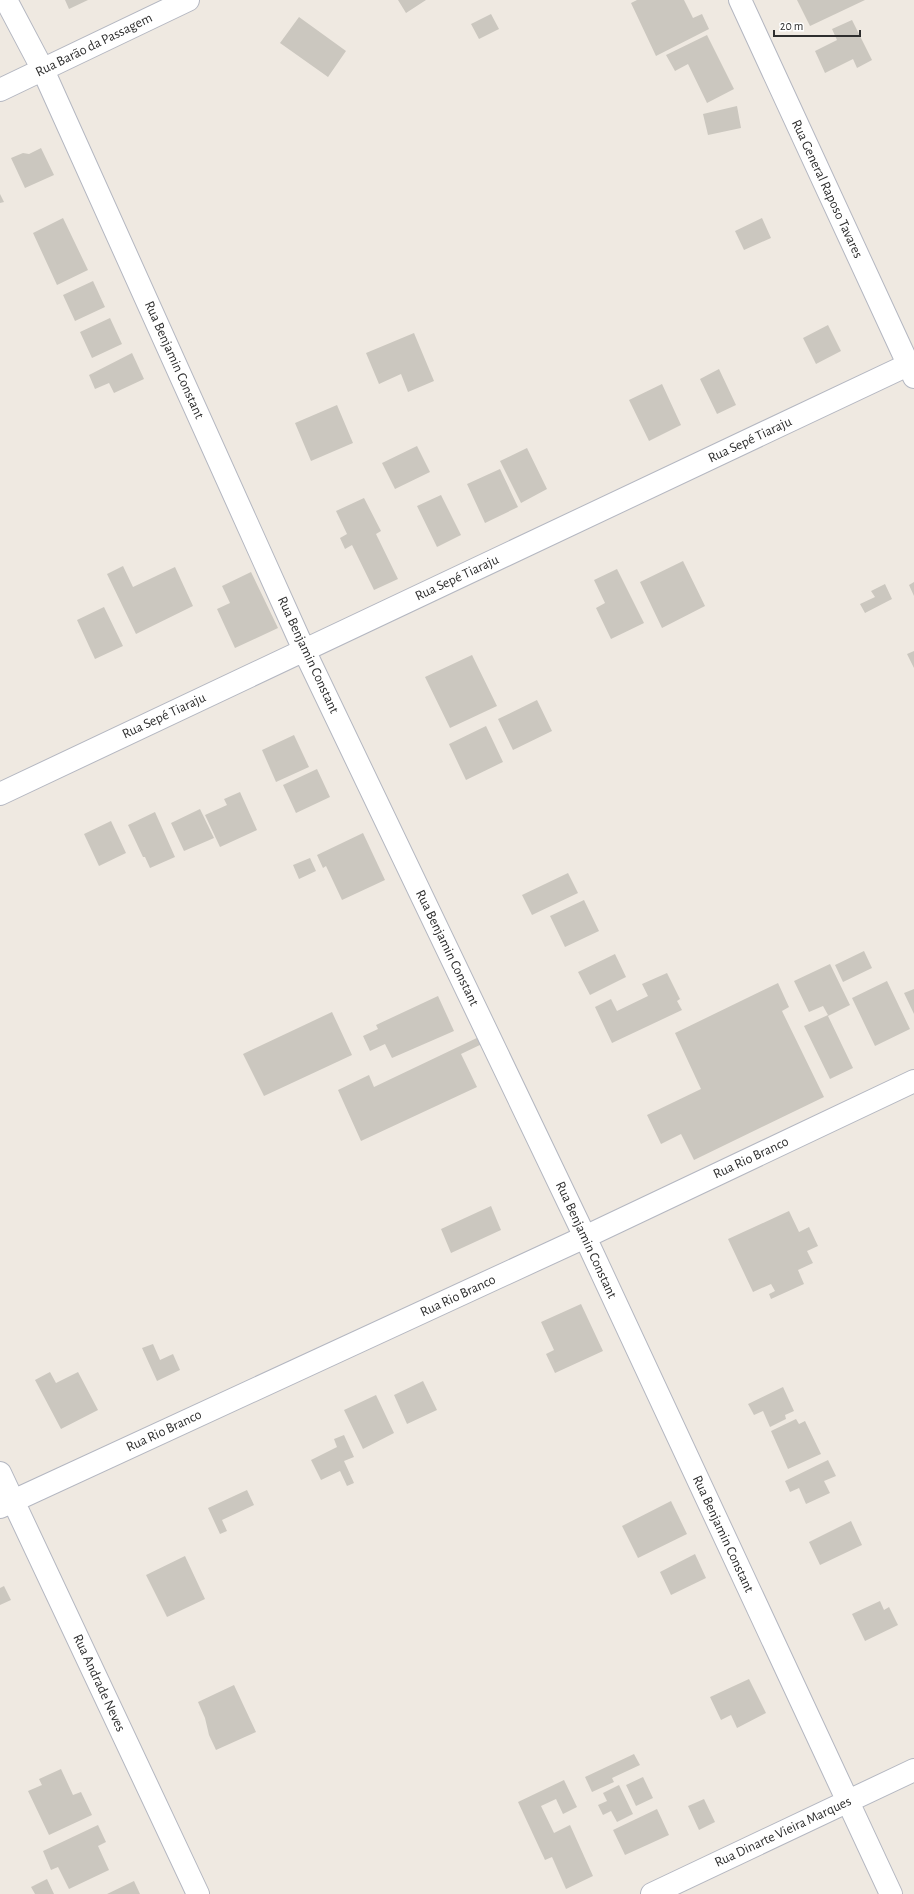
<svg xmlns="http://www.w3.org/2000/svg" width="914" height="1894" font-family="'Alegreya Sans',sans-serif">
<rect width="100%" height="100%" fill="#efe9e1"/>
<path fill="#cbc7bf" d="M65 0H88L69 9Z
M398 0H426L406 13Z
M637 0H684L693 18 702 14 709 29 656 56 631 3Z
M797 0H865L810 26Z
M491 14 499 29 479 39 471 24Z
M299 17 346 51 328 77 280 43Z
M852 20 872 60 857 68 853 59 825 73 815 51 837 40 832 29Z
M707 35 734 89 707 103 688 64 675 71 666 55Z
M737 106 741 128 708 135 703 114Z
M41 148 54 175 25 188 11 158 23 153 29 154Z
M0 194 4 202 0 203Z
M63 218 88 270 57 285 33 233Z
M762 218 771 238 744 250 735 231Z
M93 281 105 307 75 321 63 295Z
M110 318 122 344 92 358 80 332Z
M828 325 841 351 816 364 803 338Z
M414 333 434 381 408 392 401 374 379 384 366 353Z
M132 353 144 379 114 393 109 383 95 389 89 375Z
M719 369 736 405 717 414 700 379Z
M662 384 681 425 649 441 629 400Z
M337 405 353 443 311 461 295 423Z
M417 446 430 472 395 489 382 463Z
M527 448 547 489 521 503 500 461Z
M500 469 518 507 485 523 467 484Z
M441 495 461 535 437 547 417 506Z
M364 498 381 531 376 534 398 579 374 590 352 545 345 549 340 538 347 534 336 511Z
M683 561 705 606 662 628 640 582Z
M123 566 133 587 175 567 193 606 136 634 107 574Z
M617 569 644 623 611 639 596 608 605 603 594 580Z
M251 572 278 628 235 648 217 609 230 603 222 586Z
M914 582V596L909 585Z
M885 584 892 599 865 613 860 604 875 597 871 591Z
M104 607 123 646 95 659 77 620Z
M914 651V668L907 654Z
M472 655 497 706 450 728 425 677Z
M537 700 552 731 513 750 498 719Z
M486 726 503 762 466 780 449 744Z
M294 735 309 767 276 782 262 750Z
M317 769 330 797 296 813 283 785Z
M240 792 257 830 220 847 205 815 227 805 224 799Z
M200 809 214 838 184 851 171 823Z
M155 812 175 857 150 868 145 857H143L128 825Z
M111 821 126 853 99 866 84 834Z
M363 833 385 880 342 900 326 866 323 868 317 855Z
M310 858 316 871 299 879 293 865Z
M568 873 578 893 532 915 522 895Z
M584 900 599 931 565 947 550 916Z
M864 951 872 968 843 982 835 965Z
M615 954 626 977 590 995 578 972Z
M830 964 850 1005 828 1016 853 1068 830 1079 804 1026 828 1015 823 1006 809 1012 794 981Z
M667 973 680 999 677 1001 682 1010 612 1043 595 1007 611 999 617 1011 648 996 642 984Z
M887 981 910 1029 875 1046 852 998Z
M778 983 789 1007 782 1011 824 1097 694 1160 681 1134 661 1144 647 1115 701 1089 675 1033Z
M914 989V1014L904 993Z
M438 996 454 1031 392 1058 385 1044 370 1051 363 1036 378 1029 376 1025Z
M332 1012 352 1055 264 1096 243 1054Z
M481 1036 484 1043 461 1054 477 1087 361 1141 338 1090 369 1075 374 1087Z
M491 1206 501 1230 451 1253 441 1229Z
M789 1211 799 1232 809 1227 818 1246 807 1251 813 1263 798 1270 804 1284 771 1299 769 1294 775 1291 771 1284 753 1292 728 1239Z
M581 1304 603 1351 555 1373 546 1354 554 1350 541 1322Z
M153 1344 160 1360 173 1354 180 1370 157 1381 142 1348Z
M50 1372 56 1383 78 1372 98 1410 61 1429 35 1380Z
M423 1381 437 1410 407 1424 394 1395Z
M783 1387 794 1411 785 1415 786 1419 770 1427 763 1411 754 1415 748 1404Z
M376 1395 394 1433 363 1449 344 1410Z
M796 1419 799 1424 805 1421 821 1454 788 1469 771 1431Z
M344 1435 354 1457 344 1461 354 1483 347 1486 340 1471 321 1480 311 1460 337 1447 334 1439Z
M828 1460 836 1476 824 1481 830 1493 806 1504 799 1488 790 1492 785 1481Z
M247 1490 254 1505 222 1520 227 1531 220 1534 208 1508Z
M671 1501 687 1534 638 1558 622 1526Z
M851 1521 862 1545 820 1565 809 1542Z
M695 1554 706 1578 671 1595 660 1572Z
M185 1556 205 1599 167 1617 146 1575Z
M4 1586 11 1600 0 1605V1588Z
M880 1601 884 1610 889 1607 898 1625 865 1641 852 1614Z
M749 1679 766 1713 737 1728 731 1715 721 1720 710 1697Z
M234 1685 256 1732 216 1750 209 1735 205 1718 198 1702Z
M634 1754 640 1765 612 1778 614 1782 592 1792 585 1777Z
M61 1769 73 1795 81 1792 92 1815 49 1835 28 1791 42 1785 39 1779Z
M643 1777 653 1798 636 1806 626 1785Z
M564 1780 577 1807 563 1814 556 1799 541 1806 554 1833 570 1825 593 1876 566 1889 552 1857 545 1860 518 1802Z
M619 1785 633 1814 617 1822 611 1811 603 1815 598 1805 607 1801 603 1793Z
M704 1799 715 1822 699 1830 688 1806Z
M657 1809 669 1835 625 1855 613 1830Z
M98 1825 106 1842 98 1846 109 1870 69 1889 58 1867 51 1870 43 1851Z
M47 1879 54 1894H35L31 1887Z
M134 1881 140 1894H107Z"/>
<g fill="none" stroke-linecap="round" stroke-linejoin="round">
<defs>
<path id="minor" d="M6 0 43 70 304 650 585 1237 891 1894
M740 0 914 377
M0 90 188 0
M0 794 914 362
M0 1473 198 1894
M0 1507 585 1237 914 1081
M652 1894 914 1770"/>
</defs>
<use href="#minor" stroke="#b4b7c1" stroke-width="24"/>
<use href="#minor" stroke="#fff" stroke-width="22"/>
</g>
<g text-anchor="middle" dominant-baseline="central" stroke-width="3" stroke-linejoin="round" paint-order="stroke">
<g font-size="14" fill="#2e2e2e" stroke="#fff">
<text transform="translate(94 45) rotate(-26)">Rua Barão da Passagem</text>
<text transform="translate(827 189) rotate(65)">Rua General Raposo Tavares</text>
<text transform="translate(174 360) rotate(66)">Rua Benjamin Constant</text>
<text transform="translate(750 440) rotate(-25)">Rua Sepé Tiaraju</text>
<text transform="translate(457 578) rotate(-25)">Rua Sepé Tiaraju</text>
<text transform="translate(308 655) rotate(65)">Rua Benjamin Constant</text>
<text transform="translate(164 716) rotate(-25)">Rua Sepé Tiaraju</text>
<text transform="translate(447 948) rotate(64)">Rua Benjamin Constant</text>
<text transform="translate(751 1158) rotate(-25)">Rua Rio Branco</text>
<text transform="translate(586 1240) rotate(65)">Rua Benjamin Constant</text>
<text transform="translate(458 1296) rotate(-25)">Rua Rio Branco</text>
<text transform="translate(164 1431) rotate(-25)">Rua Rio Branco</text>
<text transform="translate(723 1534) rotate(65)">Rua Benjamin Constant</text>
<text transform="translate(99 1683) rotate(65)">Rua Andrade Neves</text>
<text transform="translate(783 1832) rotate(-25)">Rua Dinarte Vieira Marques</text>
</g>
</g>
<path d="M774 30v6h86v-6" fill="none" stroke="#2e2e2e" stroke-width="2"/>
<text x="780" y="30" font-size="12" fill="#2e2e2e" stroke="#ffffff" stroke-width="3" paint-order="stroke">20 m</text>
</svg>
